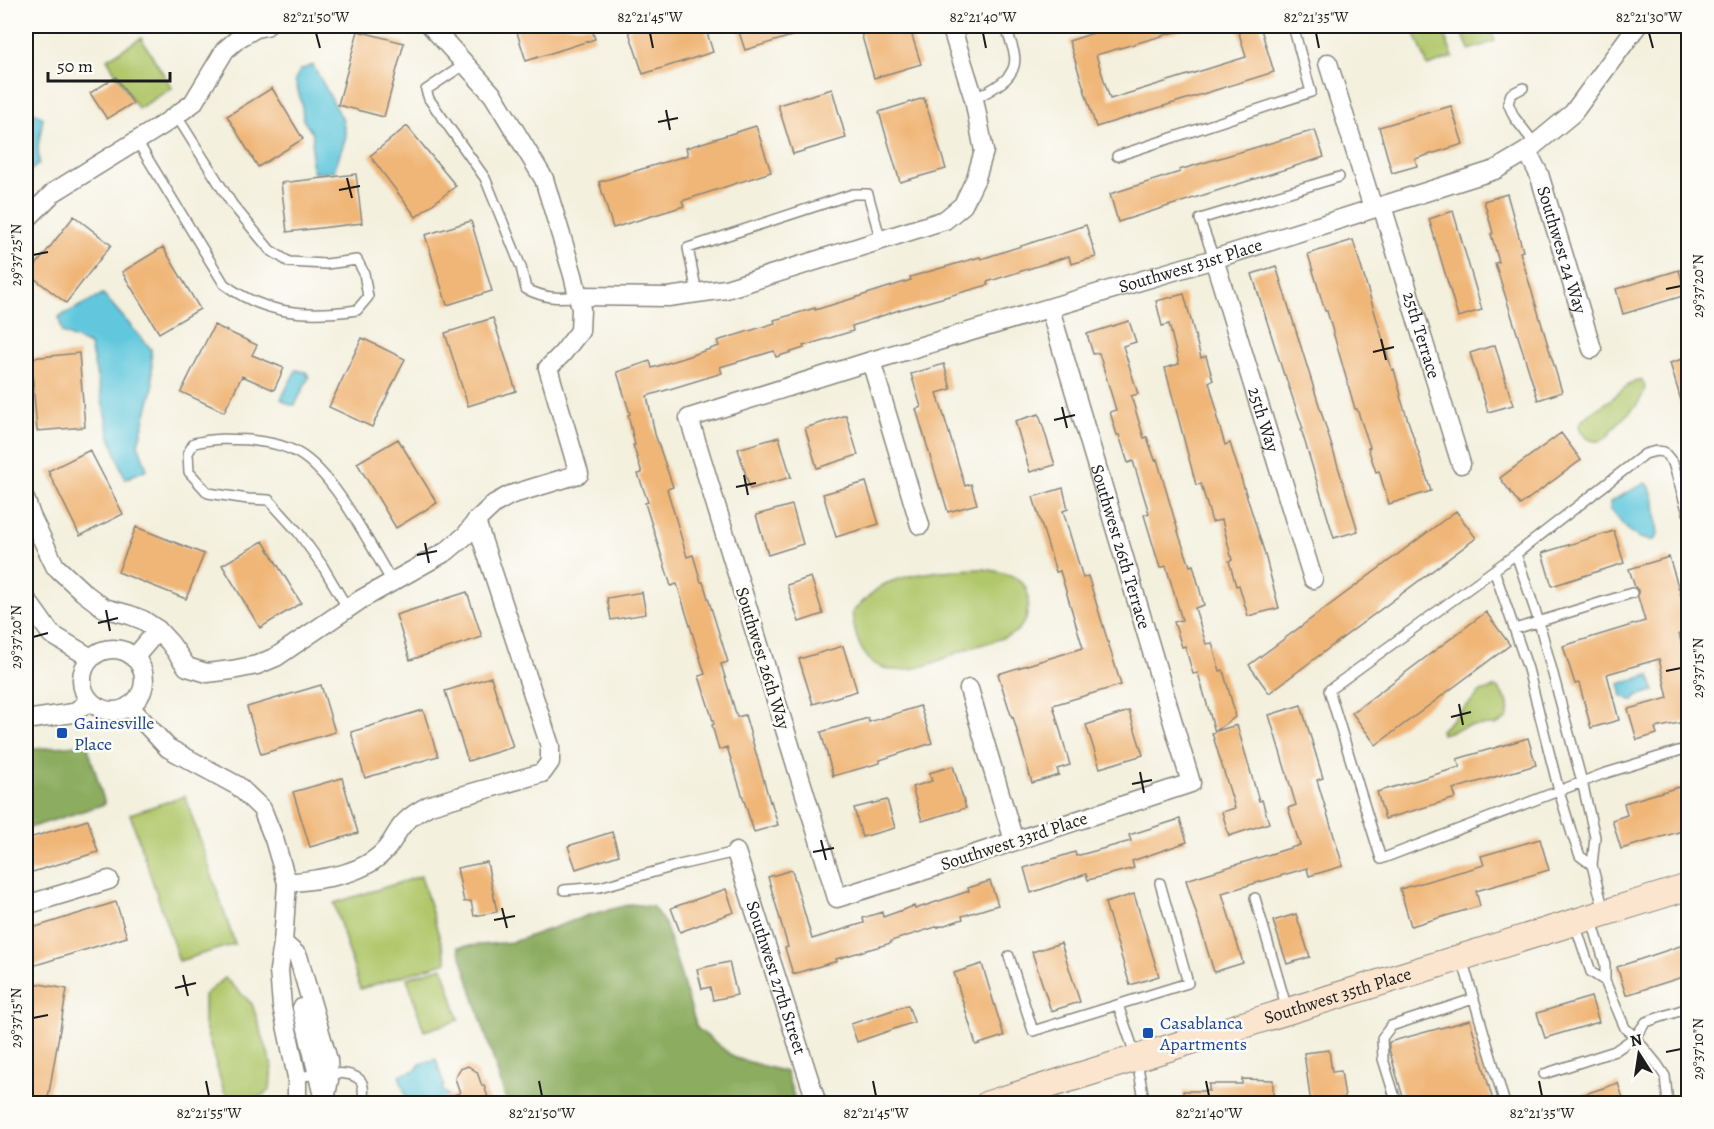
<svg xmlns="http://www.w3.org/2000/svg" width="1714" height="1129" font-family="Alegreya,serif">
<rect width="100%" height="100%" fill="#fdfcf7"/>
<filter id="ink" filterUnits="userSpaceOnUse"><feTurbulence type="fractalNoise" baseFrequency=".0167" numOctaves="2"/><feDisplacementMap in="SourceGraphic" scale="12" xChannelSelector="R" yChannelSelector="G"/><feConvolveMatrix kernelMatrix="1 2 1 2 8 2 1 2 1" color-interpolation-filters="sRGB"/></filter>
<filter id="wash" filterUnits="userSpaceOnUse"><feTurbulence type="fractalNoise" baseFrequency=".008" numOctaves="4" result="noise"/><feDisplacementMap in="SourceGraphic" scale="24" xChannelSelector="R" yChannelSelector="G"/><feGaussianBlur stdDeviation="1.35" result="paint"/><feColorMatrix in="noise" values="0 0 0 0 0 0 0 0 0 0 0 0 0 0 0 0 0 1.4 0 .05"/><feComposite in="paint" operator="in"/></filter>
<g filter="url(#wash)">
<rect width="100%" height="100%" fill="#f3f0de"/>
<path fill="#b0c76b" stroke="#667244" stroke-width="1.5" d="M1412 26H1441L1453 57 1428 66Z
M1460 26H1489L1495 41 1469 50Z
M141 38 172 88 138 109 107 59Z
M1637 380H1642L1645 387C1640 407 1629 412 1616 425 1613 429 1610 434 1607 437 1595 447 1580 437 1579 424 1588 413 1599 408 1610 400 1619 393 1627 385 1637 380Z
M984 569C1001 572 1025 575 1028 595 1029 603 1027 612 1026 620 1023 624 1020 628 1017 631 1007 639 978 645 964 650 953 654 942 660 930 664 880 681 857 663 852 612 862 603 873 590 885 584 913 571 953 570 984 569Z
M1496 687C1507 698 1511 703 1507 719L1495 725 1468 726 1442 734 1441 730 1481 692Z
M185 796 235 944 179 961 130 814Z
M421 876 447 962 360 989 334 903Z
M443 967 459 1020 424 1031 407 978Z
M225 978 252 1004 272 1065 270 1090C246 1106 248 1107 224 1092L204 1024V995Z"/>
<path fill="#8cac5f" stroke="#54643e" stroke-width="1.5" d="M87 744 105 804 26 829V750Z
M632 904 653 907 665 924 697 1028 735 1058 786 1072 796 1103H507L458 947 513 942 589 915Z"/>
<path fill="#60c7dd" stroke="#3e727c" stroke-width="1.5" d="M313 65 342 118 346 137 334 171 314 173 311 163 313 134 303 120 302 105 295 80 300 70Z
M26 111 36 113 43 118 38 146 39 164 26 174Z
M103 294 151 349 153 388 138 444 147 469 125 479 110 437 90 345 62 333 59 317Z
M296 370 306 372 309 377 295 405H290L281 399Z
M1645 483 1649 485 1655 503 1658 535 1654 540C1631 541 1624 524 1610 509V502L1613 500Z
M1650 675 1654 691 1636 696 1633 701 1622 696 1619 684Z
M436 1059 444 1085 442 1090C448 1094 450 1096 450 1103H408L399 1075 416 1070 420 1064Z"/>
<g id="blocks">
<path fill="#f0b677" d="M515 26H591L595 39 526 61Z
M637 26H705L713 52 643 74 628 29Z
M737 26H815V29L745 50Z
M859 26H909L921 64 874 78Z
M1115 26H1186V29L1096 55 1110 99 1246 57 1237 26H1260L1274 72 1096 127 1069 41Z
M358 31 404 43 384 117 338 105Z
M116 77 133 103 107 119 90 93Z
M272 88 303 139 258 167 227 116Z
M832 89 846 138 793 154 778 105Z
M924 98 946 169 900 182 879 112Z
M1451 106 1463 144 1415 159 1417 166 1392 173 1379 127Z
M407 126 456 186 416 217 370 156Z
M756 126 771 172 682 201 684 206 613 228 599 182 688 155 686 148Z
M1315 130 1324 157 1118 222 1110 194 1180 172 1179 170Z
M356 174 362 223 287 232 281 183Z
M1507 194 1523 251 1520 252 1562 392 1538 400 1495 263 1499 262 1491 234 1493 233 1484 201Z
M1453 211 1482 310 1458 317 1429 219Z
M74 216 111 245 66 303 29 274Z
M471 221 492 291 447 305 425 235Z
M1086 225 1096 257 1071 264 1069 256 987 282 988 285 899 310 852 326 853 331 803 346 804 348 776 357 774 351 720 367 722 373 647 396 655 434 673 487 667 489 687 557 693 555 701 582H703L728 662 721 664 737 717 745 715 770 802 771 801 778 825 754 832 727 747 719 750 712 725 714 724 699 676 705 674 677 584 671 586 645 503 648 502 638 474 642 473 633 445H635L628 415 630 414 617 372 650 361 652 368 686 357 719 346 717 341 775 323 774 320 815 308V310L851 299 911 280 910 277 980 257 981 259Z
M1353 240 1392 370 1394 369 1401 395 1400 396 1431 491 1389 504 1379 471 1376 472 1368 448 1370 447 1357 409H1355L1327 311H1325L1308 254Z
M163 247 200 309 159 333 122 272Z
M1276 266 1358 531 1334 538 1301 429H1303L1285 375H1284L1252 274Z
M1679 270 1686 295 1623 314 1616 289Z
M1184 294 1201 358 1206 356 1213 380 1209 382 1218 414 1216 415 1225 445 1230 443 1264 551 1279 608 1248 616 1239 585 1236 586 1229 561 1232 560 1222 520 1212 522 1201 484 1196 485 1165 368 1179 364 1169 324 1162 326 1156 301Z
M493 318 516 391 468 406 445 333Z
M1129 321 1136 342 1123 346 1138 394 1131 396 1144 438 1147 437 1155 460 1157 459 1180 538 1190 566 1193 565 1204 605 1195 608 1206 644 1212 643 1220 671 1223 670 1235 713H1234L1235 717 1216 731 1237 725 1259 801 1262 800 1269 823 1229 836 1222 812 1235 808 1212 733 1215 732 1198 673 1193 674 1185 646 1182 647 1174 622 1182 620 1166 566 1160 568 1144 515 1149 513 1133 461 1128 463 1119 435H1117L1110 412 1116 410 1099 353 1093 354 1087 334Z
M214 325 257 345 252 355 284 368 274 390 242 376 224 412 181 392Z
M362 338 405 359 372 427 329 407Z
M1495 345 1513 405 1488 412 1470 353Z
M79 353 85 427 37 431 31 358Z
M1689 357V414H1685L1670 363Z
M944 364 951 389 937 393 965 486 971 484 977 504 948 512 941 489H940L916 409 921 407 911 374Z
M1039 414 1055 465 1030 472 1015 421Z
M846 415 858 455 817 468 805 428Z
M1561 433 1581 460 1520 505 1500 478Z
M779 437 791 477 750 489 738 449Z
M398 439 437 503 396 528 357 463Z
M90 450 123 514 80 536 48 471Z
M866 482 879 524 836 537 823 494Z
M1063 488 1068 509 1063 511 1083 578 1088 576 1121 685 1053 705 1070 765 1057 769 1059 775 1032 783 1013 717 1012 718 998 674 1083 648 1060 571 1056 572 1033 497Z
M792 505 803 544 768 555 756 515Z
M1456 511 1476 538 1269 693 1249 665Z
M136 527 204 554 186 599 118 572Z
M1614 531 1624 563 1552 586 1542 553Z
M263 541 301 603 260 628 222 565Z
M1669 557 1689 621V631L1679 634 1689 674V721L1655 728 1657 734 1637 740 1628 709 1668 698 1659 659 1607 674 1619 720 1591 728 1579 683 1575 684 1563 646 1645 621 1638 597V590L1635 587 1629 569Z
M811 577 823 614 799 622 787 585Z
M467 592 482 637 410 660 396 615Z
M642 592 646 614 611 620 607 598Z
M1486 612 1510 645 1376 745 1352 713Z
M843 646 857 691 813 704 799 659Z
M491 677 513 747 468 761 445 691Z
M321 685 335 732 261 754 247 707Z
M1301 705 1323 778 1317 780 1343 866 1309 876 1307 868 1222 893 1243 963 1214 972 1186 880 1300 845 1288 808 1296 805 1269 715Z
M920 706 932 743 880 760V763L833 776 821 732 868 718 869 722Z
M423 710 438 756 365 778 351 732Z
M1129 711 1143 755 1100 768 1086 725Z
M1528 738 1536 765 1453 789 1456 798 1385 819 1377 792 1460 767 1457 759Z
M953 766 966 808 922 821 912 787 932 781 929 773Z
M342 778 358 833 310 847 293 792Z
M1679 787 1689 818V822L1680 825 1682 831 1621 849 1612 820 1627 815 1624 803Z
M887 800 895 828 862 837 854 808Z
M1180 819 1187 842 1132 861 1134 868 1088 880 1086 874 1031 893 1024 868 1075 852 1076 856 1131 841 1129 835Z
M88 820 98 852 26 874V839Z
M612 832 619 855 576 869 568 846Z
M1540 839 1549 870 1476 891 1480 906 1411 926 1400 889 1484 865 1481 856Z
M487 862 497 912 474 916 471 901 464 902 457 868Z
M792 870 812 939 864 923 863 918 882 912 883 917 914 906 915 909 969 891 968 888 990 881 998 905 962 916 963 919 939 927V926L891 941V943L836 959 837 961 793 974 785 948 788 947 768 877Z
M726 889 734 912 680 932 671 908Z
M1134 894 1159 976 1130 985 1105 903Z
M116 902 127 937 26 968V930Z
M1296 914 1310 957 1287 964 1273 921Z
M1061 943 1080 1002 1051 1011 1032 952Z
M1689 943V975L1626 995 1617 967Z
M729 962 737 995 713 1000 710 987 702 989 697 969Z
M982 964 1004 1036 976 1045 954 973Z
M34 983 67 989 47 1104H26V1028Z
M1591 997 1599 1022 1545 1038 1537 1013Z
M908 1005 914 1022 857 1042 851 1024Z
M1470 1020 1494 1104H1405L1389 1049V1042Z
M1329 1050 1332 1072 1341 1071 1346 1104H1311L1304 1053Z
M468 1066 477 1072 482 1086 484 1085 490 1104H436V1101L460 1093 455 1078 460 1069Z
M1242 1079 1273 1080V1104H1183V1091H1209V1084H1242Z
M1618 1083 1625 1104H1564V1101Z"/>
</g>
</g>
<g filter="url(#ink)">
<use href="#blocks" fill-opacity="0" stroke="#88867d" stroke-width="1.5"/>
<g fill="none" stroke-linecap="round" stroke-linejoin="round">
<defs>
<path id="lane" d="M465 64 426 90 429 99 485 178 521 267 526 289C545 298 557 299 578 296
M1523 88 1511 94 1508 103 1514 117 1535 144
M974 99C992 89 1020 78 1014 53 1012 44 1008 34 1005 26
M137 141 224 284C265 315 308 317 357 310L368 297 364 273 357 260 326 264 289 262 270 250 232 204 176 115
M1117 156 1311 92 1293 26
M1214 259 1200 219 1339 177
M697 293 688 248 853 194H868L881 241
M1688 513 1673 463 1664 452 1656 451 1645 454 1516 554 1329 690 1381 859 1603 774 1688 748
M1516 554 1539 622 1582 782 1595 837 1592 865 1604 911
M1494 570 1528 669 1559 791 1572 834 1580 856 1592 865
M348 609 322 565 298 532 269 500 248 499 208 493 189 472 188 453 194 443C215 438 228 439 249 440 266 442 282 444 298 453 334 473 370 545 392 582
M1515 629 1632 593
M564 890 600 887 679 865 736 852
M1255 898 1287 1009
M1591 917 1605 964V981L1625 1028 1635 1037 1657 1064 1665 1076 1668 1104
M1575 924 1591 972 1605 981
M1009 956 1033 1031 1188 983 1160 883
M1462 959 1505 1104
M1118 1005 1136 1057 1145 1104
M1544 1074 1615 1051 1635 1037 1646 1022 1688 1008
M297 1077C311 1075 349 1068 360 1080 365 1085 363 1096 363 1104
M1397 1104 1383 1059 1382 1038 1391 1026 1473 999"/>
<g id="street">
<path d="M1328 63 1373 208"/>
<path id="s1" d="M1527 151 1539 174 1592 349"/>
<path id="s2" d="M1382 206 1461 464"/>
<path d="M26 220 54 192 164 124 193 103 225 50 239 38 256 28 266 26"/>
<path id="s3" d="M1214 259 1313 579"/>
<path d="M578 296 668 297 726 289 945 220 963 205 976 178 984 151 974 99 951 26"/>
<path id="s4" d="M1050 309 1191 783 948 863 837 898 689 418 871 361 1214 259 1495 170 1527 151 1573 113 1637 26"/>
<path d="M871 361 920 525"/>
<path d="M26 501 31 516 55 566 83 592 104 608 130 615 143 620 158 630 170 643 187 667 207 673 232 670 257 665 276 657 360 600 447 551 466 535 476 521 494 504 510 495 579 474 548 368 562 354 580 331 581 309 573 275 544 179 493 95 431 26"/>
<path d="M26 599 51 634 91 658"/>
<circle cx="113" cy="680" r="31"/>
<path d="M134 658 158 630"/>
<path d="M969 689 1014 841"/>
<path d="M129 706 168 748 238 786 262 809 274 839 287 883 283 943 279 970 282 1006 297 1077V1104"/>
<path d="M26 720 73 713 90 701"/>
<path id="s5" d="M736 852 817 1104"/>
<path d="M287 883C321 879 364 876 387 848 392 842 396 834 400 828 408 817 419 811 430 805L542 773 550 762V746L476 521"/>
<path d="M26 905 109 880"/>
<path d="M283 943 298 956 328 1060 329 1080 324 1104"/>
<path d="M302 1008 322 1092"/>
</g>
<g id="secondary">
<path id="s6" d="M988 1104 1688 887"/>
</g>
</defs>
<use href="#lane" stroke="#88867d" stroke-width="12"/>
<use href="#street" stroke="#88867d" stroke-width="21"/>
<use href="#secondary" stroke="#88867d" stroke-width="28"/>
<use href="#lane" stroke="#fff" stroke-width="9"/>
<use href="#street" stroke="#fff" stroke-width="18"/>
<use href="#secondary" stroke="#fce5cf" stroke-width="26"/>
</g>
</g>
<path fill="none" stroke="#1c1c1c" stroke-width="2" d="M316 33 320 48M650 33 653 48M983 33 986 48M1316 33 1319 48M1649 33 1653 48M666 110 670 130M658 122 678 118M347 178 352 198M339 190 360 186M33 255 48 252M1666 289 1681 286M1381 339 1386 360M1373 352 1394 347M1062 407 1067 428M1054 420 1075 415M744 475 748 495M736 487 756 483M425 543 429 563M417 555 437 551M106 610 110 631M98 623 118 618M33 637 48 633M1666 671 1681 668M1459 704 1463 725M1451 717 1471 712M1140 772 1144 793M1132 784 1152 780M821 840 826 860M813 852 834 848M502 908 507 928M494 920 515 916M183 975 188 996M175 988 196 983M33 1018 48 1015M1666 1052 1681 1049M206 1081 209 1096M539 1081 542 1096M873 1081 876 1096M1206 1081 1209 1096M1539 1081 1542 1096"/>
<g fill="#1a4fb4" stroke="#fdfcf7" stroke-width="2">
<rect x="56" y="727" width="12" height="12" rx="3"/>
<rect x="1142" y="1027" width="12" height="12" rx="3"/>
</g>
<g text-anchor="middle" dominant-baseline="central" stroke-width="5" stroke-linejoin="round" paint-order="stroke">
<g font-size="18" fill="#1c1c1c" stroke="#fdfcf7">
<text stroke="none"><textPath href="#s1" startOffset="105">Southwest 24 Way</textPath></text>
<text stroke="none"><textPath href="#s4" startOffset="1893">Southwest 31st Place</textPath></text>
<text stroke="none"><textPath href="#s2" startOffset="135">25th Terrace</textPath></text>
<text stroke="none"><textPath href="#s3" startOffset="168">25th Way</textPath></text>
<text stroke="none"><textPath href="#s4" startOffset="248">Southwest 26th Terrace</textPath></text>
<text transform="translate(763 658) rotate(73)">Southwest 26th Way</text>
<text transform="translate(1014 841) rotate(-18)">Southwest 33rd Place</text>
<text stroke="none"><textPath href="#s5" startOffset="132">Southwest 27th Street</textPath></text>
<text stroke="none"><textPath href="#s6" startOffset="366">Southwest 35th Place</textPath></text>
</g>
<g font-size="18" fill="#164399" stroke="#fdfcf7" text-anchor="start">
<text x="74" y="723">Gainesville<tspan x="74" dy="21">Place</tspan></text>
<text x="1160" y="1023">Casablanca<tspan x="1160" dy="21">Apartments</tspan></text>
</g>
</g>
<rect width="1714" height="1129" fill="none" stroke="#fdfcf7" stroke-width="66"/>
<g transform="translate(1639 1054) rotate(348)" stroke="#fdfcf7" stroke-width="4.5" paint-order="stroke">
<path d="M0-4.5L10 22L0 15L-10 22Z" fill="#1c1c1c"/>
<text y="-9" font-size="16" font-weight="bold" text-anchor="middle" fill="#1c1c1c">N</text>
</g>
<path d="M48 72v9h122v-9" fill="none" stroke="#1c1c1c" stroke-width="3"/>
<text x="57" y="72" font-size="18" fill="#1c1c1c" stroke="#fdfcf7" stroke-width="4.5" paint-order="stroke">50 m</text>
<rect x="33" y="33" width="1648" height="1063" fill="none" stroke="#1c1c1c" stroke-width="2"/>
<g font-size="15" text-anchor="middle" fill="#1c1c1c">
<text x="316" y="22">82°21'50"W</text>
<text x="650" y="22">82°21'45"W</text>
<text x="983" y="22">82°21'40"W</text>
<text x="1316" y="22">82°21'35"W</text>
<text x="1649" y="22">82°21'30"W</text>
<text transform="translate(16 255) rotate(-90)" y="5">29°37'25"N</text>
<text transform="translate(1698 286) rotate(-90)" y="5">29°37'20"N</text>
<text transform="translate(16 637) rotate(-90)" y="5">29°37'20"N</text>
<text transform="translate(1698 668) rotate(-90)" y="5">29°37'15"N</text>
<text transform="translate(16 1018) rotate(-90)" y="5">29°37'15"N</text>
<text transform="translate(1698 1049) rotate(-90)" y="5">29°37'10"N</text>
<text x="209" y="1118">82°21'55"W</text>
<text x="542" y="1118">82°21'50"W</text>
<text x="876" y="1118">82°21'45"W</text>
<text x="1209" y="1118">82°21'40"W</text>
<text x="1542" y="1118">82°21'35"W</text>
</g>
</svg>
